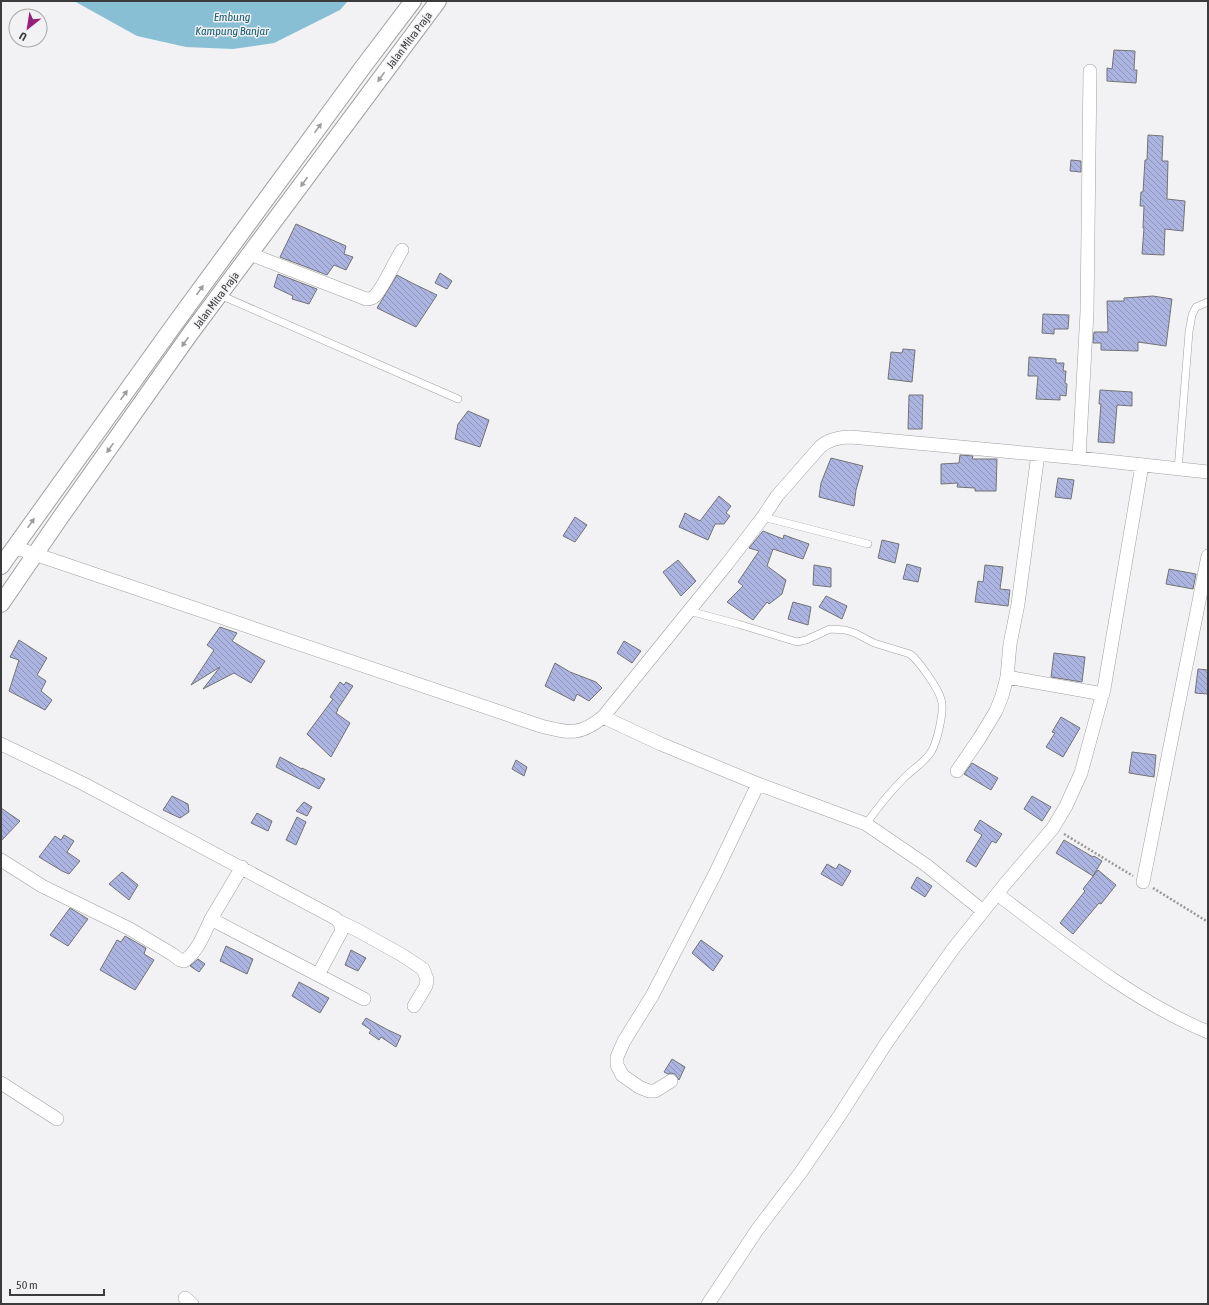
<svg xmlns="http://www.w3.org/2000/svg" width="1209" height="1305" font-family="'Asap Condensed',sans-serif">
<defs>
<pattern id="building-back-hatch" width="6" height="6" patternUnits="userSpaceOnUse"><rect width="6" height="6" fill="#acb5e1"/><path d="M-1 5l2 2M0 0l6 6M5-1l2 2" fill="none" stroke="#8d94b8"/></pattern>
</defs>
<rect width="100%" height="100%" fill="#f2f2f4"/>
<path fill="#89bfd4" d="M74 1H348L340 10 274 43 233 49 186 47 137 36Z"/>
<path fill="url(#building-back-hatch)" stroke="#737375" d="M1114 50 1135 51 1134 70H1137L1136 83 1107 81V68L1112 69Z
M1148 135 1163 136 1162 161H1168L1167 199 1185 201 1183 231 1165 229 1164 255 1142 254 1144 228H1143L1144 206H1140L1141 192H1143L1145 160H1147Z
M1071 160 1081 161V172L1070 171Z
M296 224 346 246 344 254 353 257 346 270 334 265 327 275 280 257Z
M440 273 452 281 447 289 435 283Z
M278 274 317 289 309 304 292 299 293 296 274 287Z
M397 275 412 283 437 295 416 327 377 308Z
M1153 296 1172 299 1166 346 1138 342V351L1101 350V343H1093L1094 332H1108L1107 301H1124V298Z
M1043 314 1069 315 1068 329H1054V334L1042 333Z
M903 349 915 350 912 382 888 379 891 352 902 353Z
M1029 357 1056 359V363H1064L1063 371H1066L1065 383 1067 384 1066 396 1060 395V400L1036 399 1038 376H1028Z
M1100 390 1132 392V406L1117 405 1114 443 1098 442 1101 404H1099Z
M909 395H923L922 429H908Z
M468 411 489 420 480 447 455 439 458 424Z
M960 455 973 456 972 459H997L996 491H975V488L957 487 958 483 941 484V464L959 463Z
M831 458 863 466 856 490 854 506 819 497 821 483Z
M1058 478 1074 480 1071 499 1055 497Z
M719 496 731 506 726 513 730 516 724 524H715L708 540 679 527 685 513 700 521Z
M575 517 587 525 575 542 563 536Z
M763 531 783 539 784 535 809 544 803 559 773 549 767 566 786 580 782 594 769 604 767 602 753 620 727 602 743 586 738 582 759 551 749 548Z
M882 540 899 544 895 563 878 558Z
M678 560 696 581 681 596 663 572Z
M907 564 921 568 918 582 903 579Z
M814 565 831 568V587L813 585Z
M985 565 1003 567 1000 589 1010 590 1008 606 975 602 978 581 983 582Z
M1169 569 1196 574 1193 589 1166 584Z
M826 596 847 606 842 619 819 607Z
M793 602 811 607 808 625 788 619Z
M220 627 237 633 232 641 265 661 251 683 234 673 203 689 220 667 191 685 214 650 207 645Z
M19 640 47 658 37 675 46 681 41 691 52 700 45 710 9 691 19 660 10 657Z
M624 641 641 651 632 663 617 653Z
M1054 653 1085 657 1082 682 1051 677Z
M555 663 570 672 596 682 602 688 589 701 577 694 574 701 545 686Z
M1198 669 1208 670V694L1195 693Z
M340 682 344 685 346 682 353 686 337 710H338L336 713 350 723 331 757 307 734 333 699 330 697Z
M1061 717 1080 728 1063 757 1046 747 1055 733 1052 732Z
M1132 752 1156 755 1154 777 1129 773Z
M280 757 302 769V768L325 779 319 789 276 767Z
M516 760 527 767 524 776 512 769Z
M972 763 998 778 991 790 964 774Z
M172 796 188 804 189 812 180 818 163 810Z
M1032 796 1051 807 1042 821 1024 809Z
M304 802 312 807 307 816 296 811Z
M1 808 20 821 1 841Z
M257 813 272 821 268 831 251 823Z
M297 817 306 822 296 845 286 840Z
M980 820 1002 834 996 843 992 841 976 867 966 861 982 835 974 830Z
M64 835 74 841 67 852 80 861 69 874 62 871 39 857 55 836 61 840Z
M1064 840 1093 857 1094 856 1102 861 1093 876 1056 853Z
M827 864 836 869 839 864 851 871 842 886 821 874Z
M1098 870 1116 885 1101 904 1099 903 1073 934 1060 923 1085 891 1083 889Z
M122 872 138 885 129 900 109 884Z
M917 877 932 886 925 897 911 888Z
M70 908 88 919 68 946 50 935Z
M125 936 146 948 144 954 154 960 135 990 100 970 117 940 121 942Z
M701 940 723 956 713 971 692 953Z
M226 946 253 959 247 974 220 961Z
M351 950 366 958 358 971 345 965Z
M198 959 205 964 199 972 190 966Z
M299 982 329 998 320 1013 292 996Z
M366 1018 388 1030 401 1036 396 1047 381 1037 379 1040 369 1033 371 1030 362 1024Z
M672 1059 685 1067 679 1080 675 1074 671 1073 668 1074 664 1072Z"/>
<g fill="none" stroke-linecap="round" stroke-linejoin="round">
<defs>
<path id="service" d="M220 295 458 399
M1178 470 1189 332 1192 315 1196 307 1208 302
M763 517 868 544
M689 611 738 624 797 642 806 640 830 629 845 630 855 633 874 643 910 654C919 661 938 688 941 699 945 709 937 743 931 752 925 762 913 769 905 777 890 792 878 807 866 824"/>
<path id="minor" d="M250 254 366 299C369 299 372 299 375 296 383 288 395 261 402 250
M1079 458 1087 312 1090 71
M14 547 541 726C569 733 580 736 603 717L727 564 763 517 777 496 820 447C829 439 839 437 851 437L1079 458 1208 472
M1007 677 1103 694
M603 717 661 744 758 784 866 824 926 865 983 911
M1 744 84 784 335 918C340 922 342 925 341 932L318 975
M957 771 979 739 996 711 1002 696 1007 677 1010 644 1018 604 1038 454
M1 860 42 886 130 929 172 954 180 960 184 961C198 951 204 934 211 919L364 999
M1143 882 1208 556
M997 894C1064 944 1131 1000 1208 1032
M211 919 242 867
M340 922 357 930 402 955 423 969 427 979 426 986 414 1006
M671 1081 655 1091H649L639 1087 622 1075 617 1065V1057L624 1041 652 996 715 874 758 784
M1 1083 57 1119
M185 1298 192 1304
M708 1304 757 1230 801 1172 838 1118 887 1042 953 949 1005 884 1053 828 1066 806 1081 773 1104 689 1142 465"/>
<path id="tertiary" d="M1 566 174 325 363 67 413 1
M1 604 60 518 190 334 438 1"/>
</defs>
<use href="#service" stroke="#9fa0a1" stroke-width="8"/>
<use href="#minor" stroke="#9fa0a1" stroke-width="14"/>
<use href="#tertiary" stroke="#9fa0a1" stroke-width="18"/>
<path stroke="#989899" stroke-width="2.5" stroke-dasharray="2 2" stroke-linecap="butt" d="M1064 834 1133 876
M1153 888 1208 922"/>
<use href="#service" stroke="#fff" stroke-width="7"/>
<use href="#minor" stroke="#fff" stroke-width="13"/>
<use href="#tertiary" stroke="#fff" stroke-width="16"/>
</g>
<defs><path id="oneway-solid" d="M-6-.8H1V-3.2L6.5 0L1 3.2V.8H-6Z"/></defs>
<g fill="#9d9d9e">
<use href="#oneway-solid" transform="translate(381 77) rotate(126)"/>
<use href="#oneway-solid" transform="translate(318 128) rotate(-54)"/>
<use href="#oneway-solid" transform="translate(304 182) rotate(126)"/>
<use href="#oneway-solid" transform="translate(200 290) rotate(-54)"/>
<use href="#oneway-solid" transform="translate(185 342) rotate(125)"/>
<use href="#oneway-solid" transform="translate(124 395) rotate(-54)"/>
<use href="#oneway-solid" transform="translate(110 448) rotate(125)"/>
<use href="#oneway-solid" transform="translate(31 523) rotate(-54)"/>
</g>
<g text-anchor="middle" dominant-baseline="central" stroke-width="3" stroke-linejoin="round" paint-order="stroke">
<g font-size="11" fill="#3b3b3c" stroke="#f2f2f4">
<text transform="translate(409 40) rotate(-53)">Jalan Mitra Praja</text>
<text transform="translate(216 300) rotate(-53)">Jalan Mitra Praja</text>
</g>
<g font-size="12" font-style="italic" fill="#165d73" stroke="#f2f2f4">
<text x="232" y="17">Embung<tspan x="232" dy="14">Kampung Banjar</tspan></text>
</g>
</g>
<rect width="1209" height="1305" fill="none" stroke="#3b3b3c" stroke-width="4"/>
<g transform="translate(28 28) rotate(210)"><circle r="19" fill="#f2f2f4" stroke="#a9a9aa"/>
<path d="M0-3L7 15L0 10L-7 15Z" fill="#961f7b"/>
<text y="-6" font-size="11" font-weight="bold" text-anchor="middle" fill="#3b3b3c">U</text>
</g>
<path d="M10 1289v6h94v-6" fill="none" stroke="#3b3b3c" stroke-width="2"/>
<text x="16" y="1289" font-size="12" fill="#3b3b3c" stroke="#f2f2f4" stroke-width="3" paint-order="stroke">50 m</text>
</svg>
